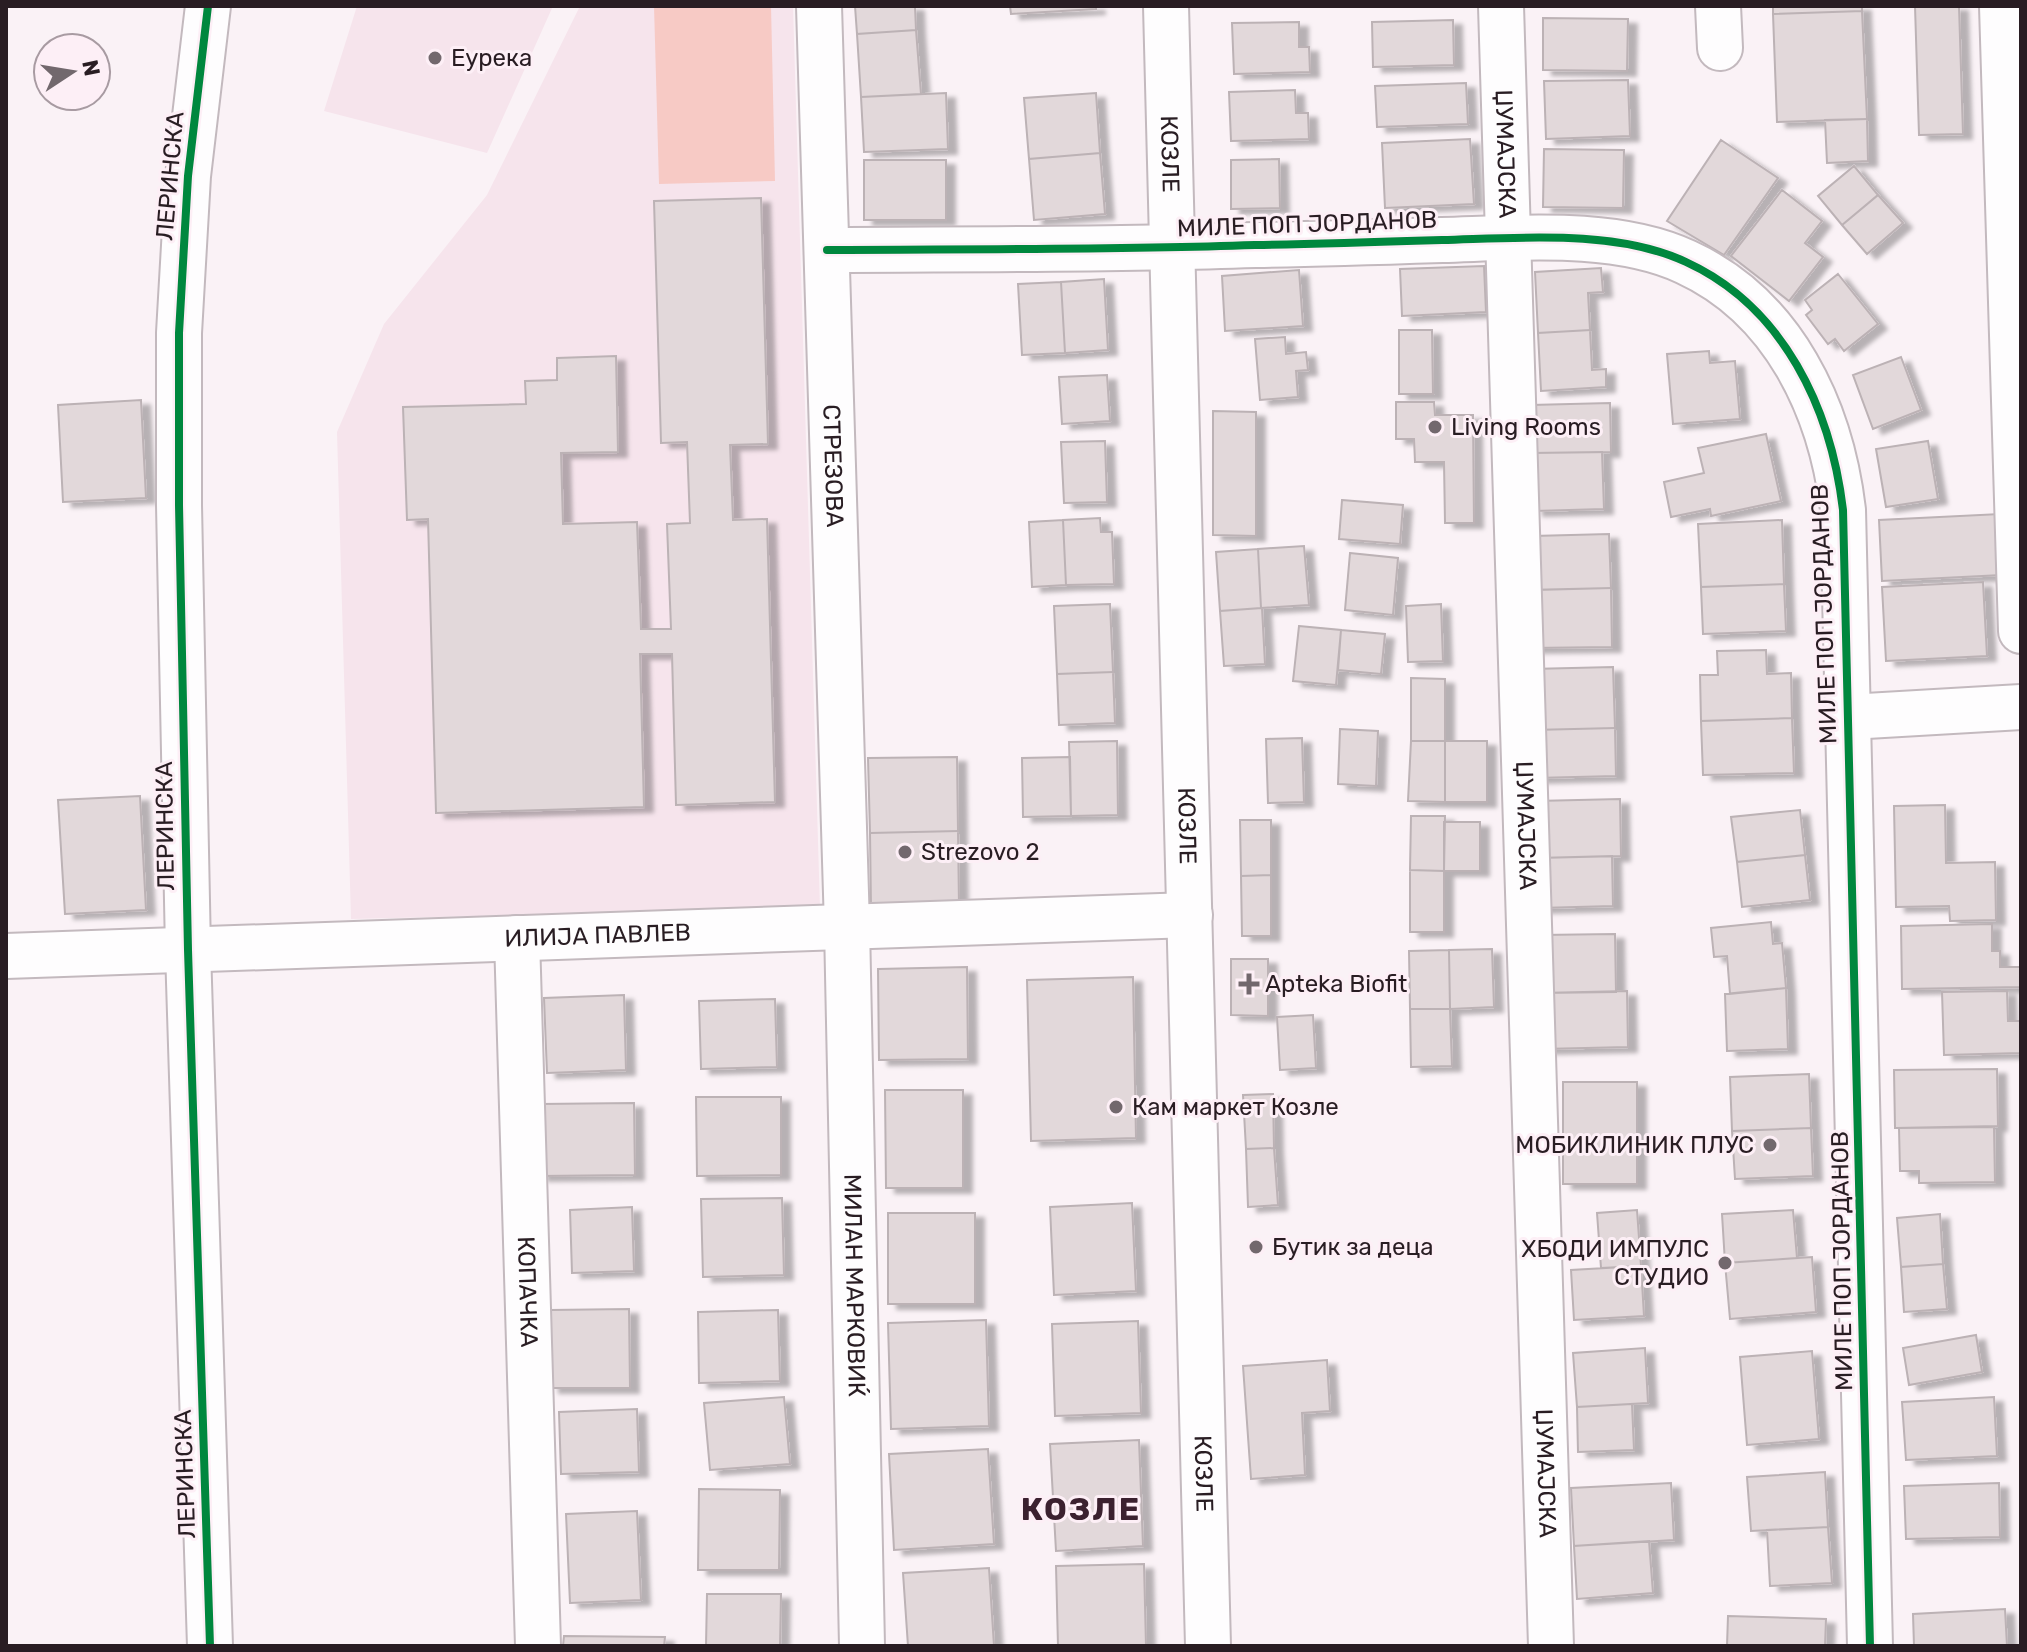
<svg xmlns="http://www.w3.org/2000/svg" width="2027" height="1652" font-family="Rubik,sans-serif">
<defs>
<filter id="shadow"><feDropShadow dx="9" dy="5" stdDeviation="2" flood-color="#0004"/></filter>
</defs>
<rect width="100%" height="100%" fill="#faf2f6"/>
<path fill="#f6e4ec" d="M357 6H553L487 153 324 111Z
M580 6H793L820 908 351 919 337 432 384 324 487 195Z"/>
<path fill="#f7cac5" d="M654 6H771L775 181 659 184Z"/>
<path fill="#e2d8da" stroke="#bcb2b5" stroke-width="2" filter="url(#shadow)" d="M855 6H915L916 30 857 34Z
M1010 6H1096V9L1011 14Z
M1773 6H1862V11L1773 14Z
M1915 6H1959L1963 134 1919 135Z
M1862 11 1867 119 1777 122 1773 14Z
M1543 18 1628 19 1627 71 1543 70Z
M1453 20 1454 65 1373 67 1372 22Z
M1299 22V47H1309L1310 72 1234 74 1232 23Z
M916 30 921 94 861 97 857 34Z
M1628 80 1630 136 1546 139 1544 81Z
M1466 83 1468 124 1377 127 1375 86Z
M1295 90 1296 113H1308L1309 139 1231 141 1229 92Z
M946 93 948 149 864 152 861 97Z
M1096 93 1100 153 1029 159 1024 98Z
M1867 119 1868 161 1827 163 1825 120Z
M1470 139 1474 204 1385 208 1382 143Z
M1721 140 1778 178 1724 255 1667 221Z
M1544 149 1624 150 1623 208 1543 207Z
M1100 153 1105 214 1034 220 1029 159Z
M1279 159 1280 208 1231 209V160Z
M864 160H946V220H864Z
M1854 166 1878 195 1842 225 1818 196Z
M1782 190 1822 221 1805 243 1823 257 1789 301 1731 256Z
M1878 195 1903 223 1867 254 1842 225Z
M761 198 768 444 730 445 733 520 767 519 775 802 676 805 672 654H640L644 807 436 813 428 519 407 520 403 407 526 404 525 381 557 380V358L616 356 618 452 561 453 563 524 637 522 641 629H671L667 524 690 523 687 442 661 443 654 201Z
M1484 266 1486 312 1402 316 1400 269Z
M1601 268 1603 292 1588 293 1590 330 1538 333 1535 272Z
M1299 270 1303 326 1225 331 1222 276Z
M1838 274 1878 324 1844 351 1835 339 1828 344 1806 315 1812 310 1805 300Z
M1104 279 1108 350 1065 353 1061 282Z
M1061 282 1065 353 1022 355 1018 284Z
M1399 330H1432L1433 394H1399Z
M1590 330 1592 370 1606 369V387L1541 391 1538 333Z
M1285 337 1286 354 1306 352 1308 370 1296 371 1298 397 1260 400 1255 339Z
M1709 351 1710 363 1735 361 1740 419 1673 424 1667 354Z
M1901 357 1921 410 1873 429 1853 375Z
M1107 375 1110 421 1062 424 1059 377Z
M141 400 146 498 63 502 58 405Z
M1396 402H1434L1435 415H1473L1474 523H1445L1444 462H1415L1414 439H1396Z
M1610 403 1611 452 1532 453 1531 405Z
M1213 411 1256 412V536L1213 535Z
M1766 434 1781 501 1711 516 1710 509 1671 517 1664 482 1704 473 1698 448Z
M1105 441 1107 502 1064 503 1061 442Z
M1928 441 1938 499 1886 507 1876 449Z
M1602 452 1604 509 1534 511 1532 453Z
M1342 500 1403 505 1400 544 1339 539Z
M2000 514 2002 575 1882 581 1879 520Z
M1100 518 1101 532H1112L1114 584 1066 585 1063 520Z
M1063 520 1066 585 1032 587 1029 522Z
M1782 520 1784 584 1701 587 1698 524Z
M1609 534 1611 588 1535 590 1533 536Z
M1304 546 1309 605 1261 608 1258 549Z
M1258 549 1261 608 1220 611 1216 552Z
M1350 553 1398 558 1393 615 1345 610Z
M1983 582 1987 656 1886 661 1882 587Z
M1784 584 1786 631 1703 634 1701 587Z
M1611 588 1612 647 1529 648 1527 590Z
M1110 604 1113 672 1057 674 1054 606Z
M1441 604 1443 661 1408 662 1406 606Z
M1262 608 1265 664 1224 666 1220 611Z
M1299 626 1341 630 1336 685 1293 681Z
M1341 630 1385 634 1381 674 1338 670Z
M1766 650 1767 674 1791 673 1792 718 1701 721 1700 675H1718L1717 651Z
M1613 667 1615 728 1533 730 1531 669Z
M1113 672 1115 723 1059 725 1057 674Z
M1411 678 1445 679V741H1411Z
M1792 718 1794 773 1703 775 1701 721Z
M1615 728 1616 776 1534 778 1533 730Z
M1340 729 1378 731 1376 786 1338 784Z
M1302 738 1304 802 1268 803 1266 739Z
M1117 741 1118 815 1071 816 1069 742Z
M1411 741H1445V802L1408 801Z
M1445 741H1487V802H1445Z
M957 757 958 831 870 833 868 758Z
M1070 757 1071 816 1023 817 1022 758Z
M140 796 146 910 65 914 58 800Z
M1620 799 1621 856 1538 858 1536 801Z
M1945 805 1946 863 1995 862 1996 920 1950 921 1949 906 1896 907 1894 806Z
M1800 810 1805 855 1737 862 1731 817Z
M1411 816H1445L1444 871 1410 870Z
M1240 820H1271V875L1241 876Z
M1444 822H1480V871H1444Z
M958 831 959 906 871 908 870 833Z
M1805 855 1810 900 1742 907 1737 862Z
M1612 856 1613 906 1539 908 1538 858Z
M1410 870 1444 871V932H1410Z
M1271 875V936H1242L1241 876Z
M1771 922 1773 944 1782 943 1786 988 1730 994 1727 956 1714 957 1711 928Z
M1992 924V951H2000V967H2020L2021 987 1902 989 1901 926Z
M1615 934 1616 992 1541 993 1540 935Z
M1492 949 1494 1007 1450 1009 1449 950Z
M1449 950 1450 1009H1410L1409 951Z
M1231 959H1268V1016L1231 1015Z
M967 967 968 1059 879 1060 878 969Z
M1133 977 1136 1138 1031 1141 1027 980Z
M1786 988 1788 1049 1727 1051 1725 994Z
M1627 991 1628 1047 1542 1049 1541 993Z
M2007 991 2008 1021H2021V1053L1944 1055 1942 992Z
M624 995 626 1070 547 1073 544 998Z
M775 999 777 1067 701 1069 699 1001Z
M1410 1009H1450L1452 1066 1411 1067Z
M1313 1015 1316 1068 1280 1070 1277 1017Z
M1997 1069 1998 1126 1895 1128 1894 1070Z
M1809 1074 1811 1128 1732 1131 1730 1077Z
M1563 1082H1637V1184H1563Z
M885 1090H963V1188H886Z
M1273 1094 1274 1148 1246 1149 1243 1095Z
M696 1097H781V1175L697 1176Z
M634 1103 635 1175 539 1176V1104Z
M1994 1127 1995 1182 1919 1183V1171H1900L1899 1128Z
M1811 1128 1813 1176 1735 1179 1732 1131Z
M1274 1148 1278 1205 1248 1207 1246 1149Z
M782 1198 784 1275 703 1277 701 1199Z
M1132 1203 1136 1291 1054 1295 1050 1207Z
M632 1207 634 1271 572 1273 570 1210Z
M1637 1210 1641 1266 1601 1268 1597 1213Z
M1793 1210 1797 1258 1725 1263 1722 1214Z
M888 1213H975V1304H888Z
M1940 1214 1943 1264 1901 1267 1897 1218Z
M1812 1257 1816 1312 1730 1319 1725 1263Z
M1943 1264 1947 1309 1904 1312 1901 1267Z
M1641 1266 1644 1316 1574 1320 1571 1270Z
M629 1309 630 1388H550V1310Z
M778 1310 780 1381 699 1383 698 1312Z
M986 1320 989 1426 891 1429 888 1323Z
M1138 1321 1141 1413 1055 1416 1052 1324Z
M1976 1335 1982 1372 1909 1385 1903 1348Z
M1645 1348 1648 1403 1577 1407 1573 1353Z
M1812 1351 1819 1439 1747 1445 1740 1357Z
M1327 1360 1330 1411 1302 1413 1305 1475 1251 1479 1243 1366Z
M784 1397 790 1464 710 1470 704 1403Z
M1994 1397 1997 1456 1906 1460 1902 1402Z
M1632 1404 1634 1450 1578 1452 1577 1407Z
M637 1409 639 1472 561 1474 559 1412Z
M1139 1440 1143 1546 1056 1551 1050 1444Z
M988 1449 994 1544 894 1550 889 1454Z
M1825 1472 1828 1527 1751 1531 1747 1477Z
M1671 1483 1674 1540 1574 1546 1571 1488Z
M1999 1483 2000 1537 1906 1539 1904 1486Z
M699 1489 780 1490 779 1570H698Z
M637 1511 641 1600 570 1603 566 1514Z
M1828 1527 1832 1583 1770 1586 1767 1530Z
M1649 1541 1653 1593 1577 1599 1574 1546Z
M1144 1564 1146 1646H1058L1056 1566Z
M989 1568 994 1646H908L903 1573Z
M707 1594H781L780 1646H706Z
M2005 1609 2007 1646H1914L1913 1614Z
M1728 1616 1826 1619 1825 1646H1727Z
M564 1636 665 1637 664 1646H563Z"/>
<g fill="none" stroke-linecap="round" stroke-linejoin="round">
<defs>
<g id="street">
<path d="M208 6 188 176 179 333V505L188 950 210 1646"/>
<path id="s1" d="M819 6 847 926 862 1646"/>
<path id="s2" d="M1166 6 1208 1646"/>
<path id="s3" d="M1501 6 1551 1646"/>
<path d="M1718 6 1720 48"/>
<path d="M2002 6 2021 631"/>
<path d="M827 250C969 249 1112 250 1255 245 1317 244 1380 242 1442 240 1518 238 1616 229 1686 262 1784 307 1831 409 1843 510L1870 1646"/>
<path d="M1849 717 2021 707"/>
<path id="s4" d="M517 938 538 1646"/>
<path id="s5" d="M6 956 1190 915"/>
</g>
</defs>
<use href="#street" stroke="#c3b9be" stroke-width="48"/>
<use href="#street" stroke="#fefdfe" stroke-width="44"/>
<defs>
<path id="cycleway" d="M208 6 188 176 179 333V505L188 950 210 1646
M827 250C969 249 1112 250 1255 245 1317 244 1380 242 1442 240 1518 238 1616 229 1686 262 1784 307 1831 409 1843 510L1870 1646"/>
</defs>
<use href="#cycleway" stroke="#fdeff6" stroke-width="13"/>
<use href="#cycleway" stroke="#00873e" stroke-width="8"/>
</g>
<g fill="#72686d" stroke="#fdeff6" stroke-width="3">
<circle cx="435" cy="58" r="8"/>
<circle cx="1435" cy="427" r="8"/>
<circle cx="905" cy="852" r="8"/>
<path d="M1245 972h8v8h8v8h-8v8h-8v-8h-8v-8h8z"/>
<circle cx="1116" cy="1107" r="8"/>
<circle cx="1770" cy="1145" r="8"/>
<circle cx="1256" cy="1247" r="8"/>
<circle cx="1725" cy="1263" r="8"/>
</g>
<g text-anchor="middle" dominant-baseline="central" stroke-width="6" stroke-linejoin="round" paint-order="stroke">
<g font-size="24" fill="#291d23" stroke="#fdeff6" text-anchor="start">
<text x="451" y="58">Еурека</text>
<text x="1451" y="427">Living Rooms</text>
<text x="921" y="852">Strezovo 2</text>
<text x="1265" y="984">Apteka Biofit</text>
<text x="1132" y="1107">Кам маркет Козле</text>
<text x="1754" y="1145" text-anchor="end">МОБИКЛИНИК ПЛУС</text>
<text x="1272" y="1247">Бутик за деца</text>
<text x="1709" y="1249" text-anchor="end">ХБОДИ ИМПУЛС<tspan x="1709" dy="28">СТУДИО</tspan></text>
</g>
<g font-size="24" fill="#291d23" stroke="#fdeff6">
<text stroke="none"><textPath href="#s2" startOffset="148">КОЗЛЕ</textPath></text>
<text stroke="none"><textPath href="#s3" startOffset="148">ЏУМАЈСКА</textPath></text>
<text transform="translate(170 176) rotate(-85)">ЛЕРИНСКА</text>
<text transform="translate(1307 224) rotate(-2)">МИЛЕ ПОП ЈОРДАНОВ</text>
<text stroke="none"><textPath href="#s1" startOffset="460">СТРЕЗОВА</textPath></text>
<text transform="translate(1824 614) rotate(-92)">МИЛЕ ПОП ЈОРДАНОВ</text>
<text transform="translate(165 826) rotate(-91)">ЛЕРИНСКА</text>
<text stroke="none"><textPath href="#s2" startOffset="820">КОЗЛЕ</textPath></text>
<text stroke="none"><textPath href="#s3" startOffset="820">ЏУМАЈСКА</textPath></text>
<text stroke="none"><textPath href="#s5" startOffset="592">ИЛИЈА ПАВЛЕВ</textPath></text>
<text transform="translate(1842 1261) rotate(-91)">МИЛЕ ПОП ЈОРДАНОВ</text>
<text stroke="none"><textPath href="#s1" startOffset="1280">МИЛАН МАРКОВИЌ</textPath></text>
<text stroke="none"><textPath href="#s4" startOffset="354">КОПАЧКА</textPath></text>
<text transform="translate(185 1474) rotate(-92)">ЛЕРИНСКА</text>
<text stroke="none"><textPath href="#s2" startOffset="1468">КОЗЛЕ</textPath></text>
<text stroke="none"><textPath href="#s3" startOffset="1468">ЏУМАЈСКА</textPath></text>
</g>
<g font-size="32" font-weight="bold" letter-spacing="2" fill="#3b212f" stroke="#fdeff6">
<text x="1081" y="1509">КОЗЛЕ</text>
</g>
</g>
<rect width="2027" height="1652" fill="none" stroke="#291d23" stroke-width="16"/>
<g transform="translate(72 72) rotate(78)"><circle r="38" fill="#fdeff6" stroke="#a89ba2" stroke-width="2"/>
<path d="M0-6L14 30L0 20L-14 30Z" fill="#72686d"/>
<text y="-12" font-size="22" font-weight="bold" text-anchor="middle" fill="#291d23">N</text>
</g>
</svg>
